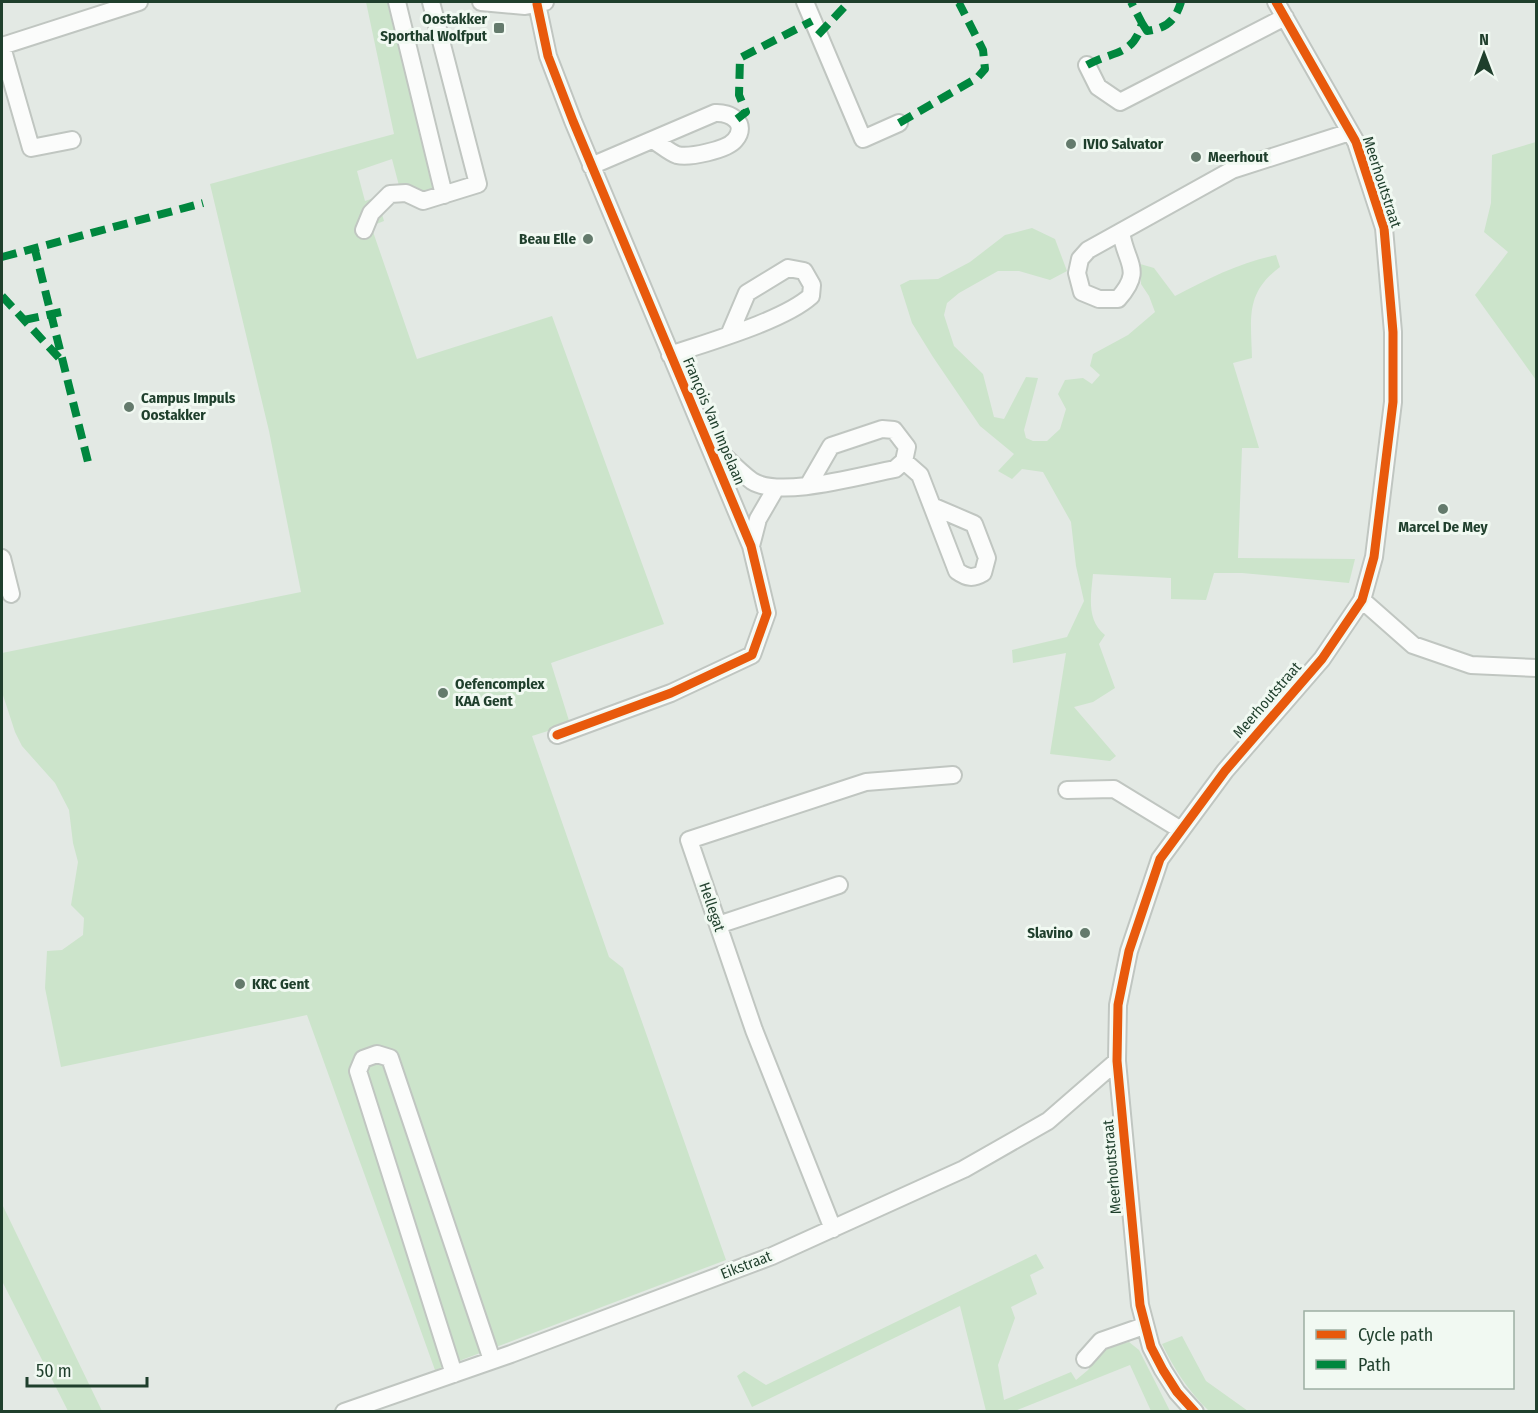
<svg xmlns="http://www.w3.org/2000/svg" width="1538" height="1413" font-family="'Fira Sans Condensed',sans-serif">
<rect width="100%" height="100%" fill="#e3e9e4"/>
<path fill="#cce4cb" d="M366 2H387L436 191 402 197 392 159 357 171 365 201 377 197 384 221 371 226 417 359 552 316 664 624 551 663 570 724 532 736 609 957 623 968 726 1260 435 1370 307 1015 61 1067 45 988 47 951 62 950 83 935 84 918 71 905 78 862 73 843 69 810 55 783 22 746 15 732 2 692V653L301 592 269 431 210 184 394 134Z
M1536 142V380L1475 295 1508 252 1484 232 1491 203 1492 155Z
M1032 228 1055 239 1067 271 1050 280 1019 271H998L959 293 947 303 944 315 954 346 983 374 994 417 1004 419 1026 377 1038 378 1024 430 1026 438 1033 441H1047L1060 429 1066 409 1058 394 1065 380 1083 378 1092 384 1100 375 1090 366 1093 354 1128 335 1155 312 1149 296 1141 284 1140 264 1154 268 1175 296C1209 278 1239 263 1276 255L1280 267C1245 293 1251 318 1252 358L1233 363 1259 448H1242L1238 558 1355 559 1349 583 1242 573H1214L1206 600 1171 599V578L1093 574C1091 596 1086 620 1105 635L1099 644 1115 688 1093 702 1074 707 1116 756 1110 761 1050 754 1066 653 1013 663 1012 650 1067 637 1084 601 1076 566 1071 522 1043 472 1022 469 1012 479 998 471 1014 454 980 426 933 357 912 323 900 285 910 280 938 279 970 262 1005 235Z
M2 1204 102 1411H68L2 1281Z
M1036 1254 1044 1268 1030 1275 1037 1294 1011 1307 1015 1318 998 1365 1004 1400 1071 1372 1076 1380 1088 1370 1104 1347 1129 1342 1139 1350 1170 1411H1151L1130 1365 1015 1411H986L960 1306 752 1407 737 1376 744 1371 766 1385Z
M1182 1336 1206 1381 1248 1411H1209C1189 1392 1174 1369 1162 1344Z"/>
<g fill="none" stroke-linecap="round" stroke-linejoin="round">
<defs>
<path id="minor" d="M397 2 444 195
M481 2 525 6 545 2
M805 2 863 139 899 123
M537 4 548 56 573 121 751 546 767 613 752 655 671 693 557 735
M2 46 139 2
M2 47 31 148 72 140
M1087 65 1098 87 1120 102 1285 17
M591 166 715 113C730 112 749 123 735 140 727 150 689 158 677 155 669 152 660 144 653 140
M364 230 371 213 390 194 406 193 423 201 478 184 431 2
M1121 232C1126 264 1144 270 1118 299H1099L1082 292 1077 273 1080 259 1088 250 1232 170 1350 132
M670 355C708 342 783 321 811 296L812 285 804 271 788 268 747 293 730 333
M710 443C724 455 737 470 752 481 780 499 862 475 895 469L904 461 907 447 894 430 882 429 831 446 809 484
M904 461 920 475 957 571C967 578 973 579 983 573L987 558 974 524 932 506
M751 546 758 519 776 488
M2 558 11 594
M1362 600 1413 645 1471 665 1536 668
M1067 790 1114 789 1181 830
M718 925 839 885
M833 1229 754 1030 689 840 866 782 953 775
M1085 1359 1101 1341 1144 1326
M454 1374 358 1071 363 1059 377 1054 390 1058 492 1360
M344 1412 511 1354 772 1256 964 1169 1048 1121 1117 1061
M1195 1412 1177 1392 1163 1370 1151 1347 1140 1305 1117 1061 1118 1005 1129 951 1160 859 1225 771 1322 659 1362 600 1374 557 1393 402V332L1384 228 1356 142 1276 2"/>
</defs>
<use href="#minor" stroke="#c0c6c1" stroke-width="20"/>
<use href="#minor" stroke="#fbfcfb" stroke-width="16"/>
<path stroke="#00873e" stroke-width="8" stroke-dasharray="15 8" stroke-linecap="butt" d="M1142 23 1147 31C1167 28 1175 21 1181 2
M818 35 849 2
M1087 65C1115 50 1133 56 1142 23L1131 2
M737 119 746 112 739 95 740 58 812 21
M899 123 977 78 985 69 983 50 959 3 955 2
M34 246 89 466
M2 257 203 203
M2 296 61 360
M24 320 61 312"/>
<defs>
<path id="cycleway" d="M537 4 548 56 573 121 751 546 767 613 752 655 671 693 557 735
M1195 1412 1177 1392 1163 1370 1151 1347 1140 1305 1117 1061 1118 1005 1129 951 1160 859 1225 771 1322 659 1362 600 1374 557 1393 402V332L1384 228 1356 142 1276 2"/>
</defs>
<use href="#cycleway" stroke="#f1f9f2" stroke-width="13"/>
<use href="#cycleway" stroke="#e8590c" stroke-width="9"/>
</g>
<g fill="#647a6c" stroke="#f1f9f2" stroke-width="2">
<rect x="493" y="22" width="12" height="12" rx="3"/>
<circle cx="1071" cy="144" r="6"/>
<circle cx="1196" cy="157" r="6"/>
<circle cx="588" cy="239" r="6"/>
<circle cx="129" cy="407" r="6"/>
<circle cx="1443" cy="509" r="6"/>
<circle cx="443" cy="693" r="6"/>
<circle cx="1085" cy="933" r="6"/>
<circle cx="240" cy="984" r="6"/>
</g>
<g text-anchor="middle" dominant-baseline="central" stroke-width="6" stroke-linejoin="round" paint-order="stroke">
<g font-size="15" font-weight="bold" fill="#1f3f2c" stroke="#f1f9f2" text-anchor="start">
<text x="487" y="19" text-anchor="end">Oostakker<tspan x="487" dy="17">Sporthal Wolfput</tspan></text>
<text x="1083" y="144">IVIO Salvator</text>
<text x="1208" y="157">Meerhout</text>
<text x="576" y="239" text-anchor="end">Beau Elle</text>
<text x="141" y="398">Campus Impuls<tspan x="141" dy="17">Oostakker</tspan></text>
<text x="1443" y="527" text-anchor="middle">Marcel De Mey</text>
<text x="455" y="684">Oefencomplex<tspan x="455" dy="17">KAA Gent</tspan></text>
<text x="1073" y="933" text-anchor="end">Slavino</text>
<text x="252" y="984">KRC Gent</text>
</g>
<g font-size="15" fill="#1f3f2c" stroke="#f1f9f2">
<text transform="translate(1382 182) rotate(72)">Meerhoutstraat</text>
<text transform="translate(714 421) rotate(67)">François Van Impelaan</text>
<text transform="translate(1267 700) rotate(-49)">Meerhoutstraat</text>
<text transform="translate(712 907) rotate(71)">Hellegat</text>
<text transform="translate(1112 1167) rotate(-95)">Meerhoutstraat</text>
<text transform="translate(746 1265) rotate(-21)">Eikstraat</text>
</g>
</g>
<rect width="1538" height="1413" fill="none" stroke="#1f3f2c" stroke-width="6"/>
<rect x="1304" y="1311" width="210" height="78" fill="#f1f9f2" stroke="#9dafa3" stroke-width="1.5"/>
<rect x="1316" y="1330" width="30" height="9" fill="#e8590c" stroke="#9dafa3" stroke-width="1.5"/>
<text x="1358" y="1341" font-size="18" fill="#1f3f2c">Cycle path</text>
<rect x="1316" y="1360" width="30" height="9" fill="#00873e" stroke="#9dafa3" stroke-width="1.5"/>
<text x="1358" y="1371" font-size="18" fill="#1f3f2c">Path</text>
<g transform="translate(1484 54)" stroke="#f1f9f2" stroke-width="4.5" paint-order="stroke">
<path d="M0-4.5L10 22L0 15L-10 22Z" fill="#1f3f2c"/>
<text y="-9" font-size="16" font-weight="bold" text-anchor="middle" fill="#1f3f2c">N</text>
</g>
<path d="M27 1377v9h120v-9" fill="none" stroke="#1f3f2c" stroke-width="3"/>
<text x="36" y="1377" font-size="18" fill="#1f3f2c" stroke="#f1f9f2" stroke-width="4.5" paint-order="stroke">50 m</text>
</svg>
